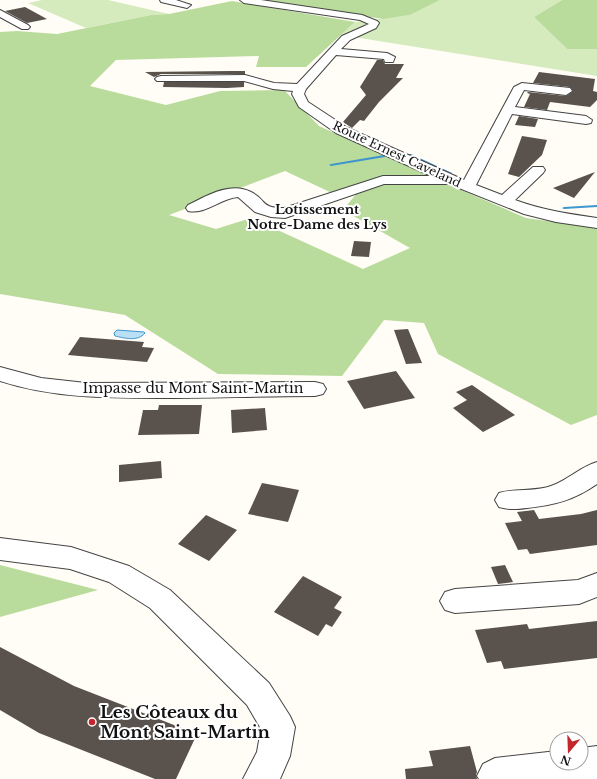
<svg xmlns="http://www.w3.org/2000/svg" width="597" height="779" font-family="'Libre Baskerville',serif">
<rect width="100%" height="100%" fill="#fffdf5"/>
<path fill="#d5ebbd" d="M42 0H108L169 14 151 15 86 28 28 3Z
M440 0H562L534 17 567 49H597V76L341 35 355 22 410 15Z"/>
<path fill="#b9dc9c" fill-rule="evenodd" d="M260 0H440L410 15 383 19Z
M562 0H597V49H567L534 17Z
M232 1 355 22 306 67H256L259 56 116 60 90 86 166 105 220 91 284 90 319 126 445 183 526 218 597 228V415L571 425 438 354 424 323 384 320 342 376 218 374 125 315 0 294V32L17 31 57 34 151 15 169 14ZM285 171 332 193 362 187 343 210 410 248 363 269 251 218 216 229 169 215Z
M0 565 98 590 0 617Z"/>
<path fill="#b9e0f7" stroke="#3f96cf" d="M117 330 144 332 145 333C138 342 124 338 115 336L114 333Z"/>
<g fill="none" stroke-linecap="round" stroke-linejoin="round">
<path fill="#3f96cf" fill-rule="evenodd" d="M401 154H411L452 173 449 174 409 156H402L400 155Z
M384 155H385V157L331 166 329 165 331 164Z
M597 205V207L564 209 562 208 564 207Z"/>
</g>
<path fill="#5a524d" d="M25 7 47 19 27 23 5 11Z
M377 60H383L385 64H404L396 78H403L379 102 364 121 360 120 352 128 343 122 366 95 360 87Z
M231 71H245V74H161L154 77 145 72Z
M539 72 595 79 593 91 597 92V100L590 107 550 102 547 110 524 107 530 94 527 93 528 92 566 96 573 91 570 87 533 83Z
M164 82H244V87L227 88 163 87Z
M519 116 538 119 535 127 515 125Z
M522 136 547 140 542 155 519 177 508 174Z
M595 172 574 198 553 188Z
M354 241 371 242 369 257 351 256Z
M408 329 422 363 406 364 394 330Z
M80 337 144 342 142 347 154 348 147 362 68 355Z
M396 371 415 398 364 409 347 381Z
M472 385 515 415 483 432 453 408 467 400 456 392Z
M159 405H202L199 434 138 435 143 410H158Z
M265 408 267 430 232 433 231 410Z
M161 461 162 478 119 482V465Z
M262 483 299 490 288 522 248 514Z
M534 510 539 519 581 514 597 510V545L530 554 527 549 518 550 505 523 522 521 517 512Z
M206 515 237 530 209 561 178 544Z
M505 565 513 582 498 584 491 567Z
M303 576 342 597 334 608 342 612 332 627 326 624 318 636 274 612Z
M597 621V658L504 669 501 661 487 663 475 630 527 624 529 629Z
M0 647 74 686 197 734 176 779H155L39 733 0 710Z
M470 746 477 772 476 775 477 779H406L405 769 433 766 429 751Z"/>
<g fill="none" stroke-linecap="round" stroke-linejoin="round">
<defs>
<path id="minor" d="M160 0H176L191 5 187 8 161 2Z
M240 0H261L362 15 377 21 379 23 376 28 350 40 341 49 387 53 395 57 393 62H385L384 59 336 55 306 89 304 94 308 102 346 127 464 180 514 87 522 83 570 88 572 91 566 95 524 90 515 107 586 116 592 120 591 123 586 124 512 114 476 185 502 195 533 167H543L545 170 543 173 515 200C542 210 569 214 597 218V228L556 222 524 214 449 184H384L285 218 271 217 255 212 238 197C221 198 205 215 188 211L186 208 188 205C206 196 231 181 251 192 267 200 260 208 284 208L383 176H431L336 133 299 107 292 94 293 91 273 89 244 81H157L155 79 157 77 161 76 245 75 274 83 297 84 342 36 369 24 360 20 244 3Z
M0 10 28 25 30 27 28 29H22L0 17Z
M0 367 41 378 86 383 315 382 323 384 326 389 323 394 315 396C263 396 211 398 160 398 106 398 52 398 0 381Z
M597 462V484C574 500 555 505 527 508 517 509 509 510 499 507L495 500 499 493C516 488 535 492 551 486 568 480 580 467 597 462Z
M0 538 71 547 129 566 170 590 269 683 290 716 295 727 290 756 280 779H243L257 752 261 729 247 705 150 608 109 582 70 569 0 560Z
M597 573V597L579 604 455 613 445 610 440 601 445 592 455 589 578 580Z
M597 746V779H479L477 776 483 764 495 758 557 751V763H581V748Z"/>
</defs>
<use href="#minor" stroke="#444" stroke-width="2"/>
<use href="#minor" fill="#fff" fill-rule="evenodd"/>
</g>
<circle fill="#c4262e" stroke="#fff" stroke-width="1.5" cx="92" cy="722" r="4"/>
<g text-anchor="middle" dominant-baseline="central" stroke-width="4" stroke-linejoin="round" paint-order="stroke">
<g font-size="12" fill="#111" stroke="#fff">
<text transform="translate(397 154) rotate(25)">Route Ernest Caveland</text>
</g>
<g font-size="13" font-weight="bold" fill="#111" stroke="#fff">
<text x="317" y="209">Lotissement<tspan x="317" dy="15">Notre-Dame des Lys</tspan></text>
</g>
<g font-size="14" fill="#111" stroke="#fff">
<text x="193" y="388">Impasse du Mont Saint-Martin</text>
</g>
<g font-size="17" font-weight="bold" fill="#111" stroke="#fff" text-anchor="start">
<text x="100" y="712">Les Côteaux du<tspan x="100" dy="20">Mont Saint-Martin</tspan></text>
</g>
</g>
<g transform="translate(569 751) rotate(199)"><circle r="19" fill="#ffffff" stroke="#a0a0a0"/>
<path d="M0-3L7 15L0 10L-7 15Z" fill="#c4262e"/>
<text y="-6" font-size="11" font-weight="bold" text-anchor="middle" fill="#111111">N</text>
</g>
</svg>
